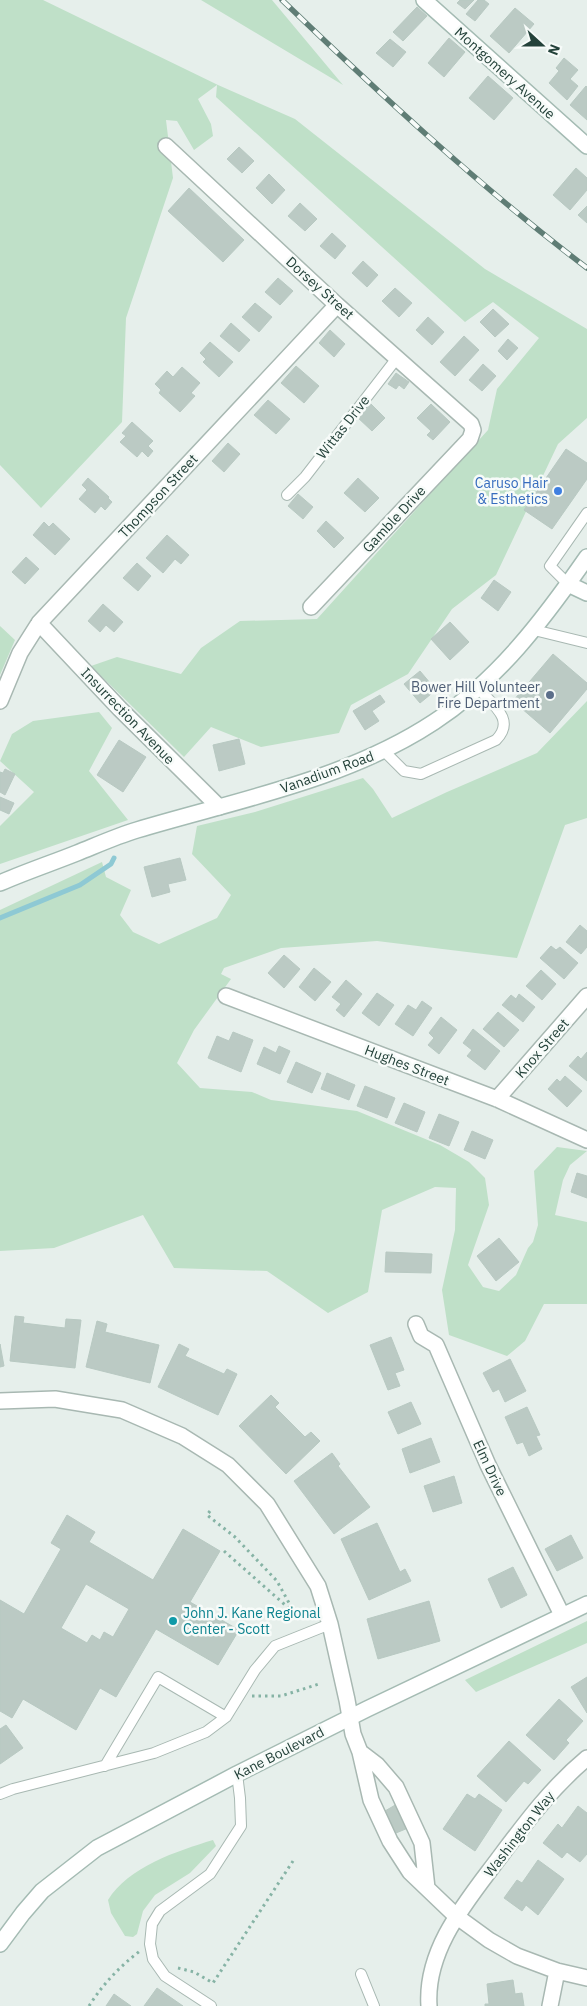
<svg xmlns="http://www.w3.org/2000/svg" width="587" height="2006" font-family="'IBM Plex Sans',sans-serif">
<rect width="100%" height="100%" fill="#e6efeb"/>
<path fill="#bfe0c8" d="M0 0H43L218 85 295 119 485 269 587 329V418L558 444 496 575 452 609 408 674 351 705 339 733 261 747 211 727 184 757 91 666 117 657 181 674 201 648 240 621 317 619 488 430 497 389 539 338 493 302 465 322 216 97 217 85 198 99 211 124 213 136 194 150 177 121 166 120 173 178 126 318 122 422 41 508 0 465Z
M201 0H272L343 85Z
M0 626 15 640 0 675Z
M587 701V818L565 825 517 958 377 941 281 948 224 968 221 974 231 979 194 1030 177 1063 200 1088 252 1092 271 1100 357 1111 440 1145 469 1162 485 1178 489 1205 468 1265 483 1287 499 1291 516 1275 528 1248 533 1242 538 1225 534 1171 557 1147 587 1151 570 1165 563 1180 555 1215 587 1222V1304H544L525 1341 507 1356 449 1335 442 1290 455 1230 456 1188 435 1187 382 1210 368 1292 328 1313 267 1271 174 1268 143 1215 54 1248 0 1251V910L102 862 106 877 131 890 120 915 133 932 159 944 217 918 231 895 192 854 197 826 255 812 363 778 373 789 392 818 447 792 537 753Z
M99 712 112 728 89 771 128 820 0 864V826L34 792 0 761 12 734 33 721Z
M587 1621V1643L476 1692 465 1680Z
M213 1840 216 1846 190 1873 155 1895 143 1911 137 1934 133 1937 125 1936 111 1913 108 1900C128 1867 177 1851 213 1840Z"/>
<g fill="none" stroke-linecap="round" stroke-linejoin="round">
<path stroke="#8ec9d4" stroke-width="5" d="M0 918 80 885 111 864 114 858"/>
</g>
<path fill="#bbcac4" stroke="#b8c9c2" fill-rule="evenodd" d="M460 0H474L465 9 457 3Z
M478 0H484L489 4 475 21 466 14Z
M417 7 427 16 403 41 393 32Z
M515 8 534 24 509 53 490 36Z
M449 38 465 52 444 77 428 63Z
M390 39 406 52 393 67 376 53Z
M564 58 578 70 570 79 578 86 567 100 549 83 559 71 556 68Z
M488 76 513 98 494 120 469 98Z
M586 86 587 87V120L570 105Z
M239 147 254 161 242 173 227 159Z
M576 168 587 178V190L570 210 553 195Z
M269 174 285 190 272 204 256 188Z
M189 188 244 240 223 262 168 211Z
M300 203 317 219 305 231 288 216Z
M587 206V223L578 215Z
M332 233 346 246 335 259 320 246Z
M363 261 378 275 367 287 352 273Z
M278 278 293 291 280 305 265 292Z
M395 288 412 303 399 317 382 301Z
M255 303 272 317 259 332 242 317Z
M493 309 509 324 495 337 480 322Z
M428 317 444 332 432 345 416 330Z
M231 323 250 340 239 352 220 336Z
M330 330 345 344 334 357 319 343Z
M464 336 479 350 455 376 440 362Z
M508 339 518 348 507 360 498 351Z
M210 342 233 362 219 377 203 362 206 359 200 353Z
M483 364 496 376 482 391 469 380Z
M296 366 319 386 304 403 281 383Z
M182 367 200 383 191 393 195 396 180 412 159 393 161 390 155 384 167 371 173 377Z
M396 373 409 382 404 389 399 385 396 389 388 384Z
M268 400 290 419 276 434 254 415Z
M369 402 385 418 372 431 356 416Z
M431 404 450 422 433 440 427 435 431 431 417 418Z
M132 422 153 441 148 446 153 451 148 457 142 451 137 457 120 442 126 436 122 433Z
M228 443 240 454 224 472 212 461Z
M566 449 587 463V479L552 529 524 510Z
M88 478 109 497 108 498 112 502 105 510 101 506 95 513 79 499 87 490 82 485Z
M358 478 379 498 365 512 344 493Z
M298 494 313 507 303 519 288 506Z
M326 521 344 538 334 548 317 531Z
M44 522 49 527 53 523 70 539 55 555 33 535Z
M167 535 189 555 181 564 175 559 163 573 146 558Z
M26 557 39 569 25 584 12 572Z
M137 563 151 576 138 591 123 578Z
M494 580 511 592 498 611 481 598Z
M103 604 123 622 114 632 106 625 100 632 88 621Z
M450 622 469 642 450 660 431 639Z
M553 654 587 683V689L550 733 513 701Z
M420 671 436 690 420 703 404 684Z
M380 695 385 702 372 711 379 721 365 730 353 711Z
M239 739 245 764 219 771 213 745Z
M119 740 146 757 123 792 97 775Z
M5 769 15 774 5 795 0 792V772L3 773Z
M0 797 14 803 9 814 0 810Z
M180 858 186 880 168 884 170 892 152 897 144 867Z
M580 925 587 931V947L581 954 566 942Z
M551 946 556 950 560 947 578 963 564 979 540 958Z
M284 955 300 969 284 988 268 973Z
M314 968 331 982 315 1001 299 987Z
M541 970 556 984 542 1000 526 986Z
M346 980 362 994 344 1017 336 1010 341 1004 332 997Z
M377 993 394 1005 379 1026 362 1013Z
M519 994 535 1007 523 1022 502 1005 511 995 516 999Z
M422 1001 432 1008 413 1036 395 1024 408 1005 416 1010Z
M498 1012 519 1030 504 1047 483 1029Z
M441 1017 457 1030 439 1054 428 1045 434 1038 429 1033Z
M473 1029 500 1051 485 1070 467 1056 472 1050 463 1043Z
M233 1032 253 1040 241 1072 208 1058 217 1036 229 1041Z
M279 1046 290 1051 280 1074 257 1064 264 1047 276 1053Z
M587 1052V1081L569 1066 578 1056 581 1059Z
M296 1062 321 1073 312 1093 287 1082Z
M327 1073 355 1085 349 1100 321 1089Z
M565 1076 582 1091 567 1107 548 1089 557 1079 560 1082Z
M365 1086 395 1098 387 1118 357 1106Z
M404 1103 425 1112 417 1132 395 1123Z
M439 1114 459 1122 449 1146 429 1138Z
M472 1131 493 1140 485 1159 464 1150Z
M577 1173 587 1176V1198L571 1192Z
M499 1238 519 1262 496 1281 477 1256Z
M386 1252 432 1254 431 1273 385 1272Z
M15 1316 24 1317 23 1323 65 1328 66 1319 81 1320 75 1368 10 1361Z
M97 1321 107 1324 105 1332 159 1345 150 1383 86 1367Z
M391 1337 404 1370 395 1373 400 1386 388 1390 370 1345Z
M0 1344 4 1366 0 1367Z
M179 1344 189 1349 185 1356 224 1374 227 1369 237 1374 218 1415 158 1387Z
M510 1359 526 1391 505 1402 499 1389 493 1392 483 1373Z
M271 1395 279 1403 275 1407 305 1437 311 1432 320 1441 286 1474 239 1426Z
M411 1402 421 1424 398 1434 388 1412Z
M527 1407 540 1435 536 1436 542 1449 529 1456 523 1442 517 1444 505 1417Z
M431 1438 440 1462 410 1473 402 1449Z
M332 1453 340 1464 338 1466 370 1507 334 1534 294 1481Z
M454 1476 462 1503 433 1512 424 1486Z
M67 1515 95 1532 89 1542 153 1580 183 1529 220 1551 190 1602 239 1630 218 1665 156 1629 116 1697 100 1688 76 1730 23 1699 12 1718 0 1711V1600L24 1614 61 1549 51 1543ZM86 1584 129 1609 113 1637 104 1632 100 1640 92 1635 87 1643 61 1628Z
M377 1523 400 1572 405 1569 411 1581 369 1600 341 1539Z
M571 1535 583 1558 557 1571 545 1549Z
M513 1567 527 1595 501 1608 488 1579Z
M429 1601 440 1641 378 1659 367 1619Z
M587 1677V1713L571 1687Z
M559 1699 583 1721 566 1740 569 1743 554 1760 526 1735Z
M6 1725 23 1748 0 1764V1729Z
M509 1741 541 1770 528 1784 524 1781 506 1802 477 1776Z
M467 1794 475 1799 479 1794 502 1810 475 1851 443 1829Z
M397 1804 408 1828 396 1833 385 1811Z
M578 1806 587 1813V1854L580 1862 567 1852 562 1858 543 1843 558 1824 562 1828Z
M538 1860 564 1879 538 1915 526 1905 522 1911 504 1898 517 1880 522 1883Z
M513 1980 515 1994 522 1993 524 2006H485V2004H489L487 1984Z
M157 1988 183 2006H144Z
M114 1994 131 2006H106Z"/>
<g fill="none" stroke-linecap="round" stroke-linejoin="round">
<defs>
<path id="lane" d="M287 495 305 477 397 358
M568 584 550 566 587 513
M534 630 587 643
M384 751 404 771 421 774 496 740C516 720 493 705 478 688
M105 1766 158 1677 226 1717
M0 1794 13 1789 154 1753 206 1732 226 1717 255 1670 275 1646 330 1624
M361 1974 374 2006
M211 2006 165 1976 153 1959 150 1944 152 1924 160 1911 210 1874 241 1826 240 1798 237 1774"/>
<path id="street" d="M166 146 337 305 471 424 473 430 470 439 311 607
M39 623 120 709 219 807
M0 701 20 653 39 623 337 305
M226 996 497 1099 587 1140
M497 1099 587 996
M416 1324 421 1336 436 1345 488 1465 562 1615
M0 1401 55 1399 122 1410 182 1436 228 1465 267 1504 318 1586 330 1624 347 1700 353 1734 360 1752 371 1800 390 1841 410 1872 456 1916 489 1940 517 1956 557 1971 587 1978
M360 1752 377 1765 396 1787 422 1843 427 1888
M429 2006C425 1949 467 1901 499 1858 526 1822 552 1787 587 1758
M550 2006 557 1971"/>
<path id="secondary" d="M424 0 587 146
M568 584 587 593
M0 883C25 872 52 863 77 853 97 845 117 836 137 830 237 800 346 780 434 722 498 680 544 619 587 557
M0 1944 23 1913 42 1891 97 1848 237 1774 367 1709 587 1604"/>
</defs>
<use href="#lane" stroke="#a8b8b2" stroke-width="12"/>
<use href="#street" stroke="#a8b8b2" stroke-width="18"/>
<use href="#secondary" stroke="#a4bbb3" stroke-width="18"/>
<path stroke="#86b3a5" stroke-width="3" stroke-dasharray="2.5 4" stroke-linecap="butt" d="M210 1511 207 1515 235 1537 277 1581 300 1623
M224 1551 292 1611
M252 1696H281L319 1684
M178 1968 194 1972 213 1983 293 1861
M89 2006C103 1984 119 1967 140 1951"/>
<use href="#lane" stroke="#fff" stroke-width="10"/>
<use href="#street" stroke="#fff" stroke-width="15"/>
<use href="#secondary" stroke="#fff" stroke-width="15"/>
<defs>
<path id="rail" d="M282 0C380 94 479 186 587 268"/>
</defs>
<use href="#rail" stroke="#5f7d75" stroke-width="5.5"/>
<use href="#rail" stroke="#f7fbf9" stroke-width="4" stroke-dasharray="11" stroke-linecap="butt"/>
</g>
<circle fill="#3f7fe0" stroke="#f7fbf9" stroke-width="2" cx="558" cy="491" r="5"/>
<circle fill="#5c6f8a" stroke="#f7fbf9" stroke-width="2" cx="550" cy="695" r="5"/>
<circle fill="#0f9aa8" stroke="#f7fbf9" stroke-width="2" cx="173" cy="1621" r="5"/>
<g text-anchor="middle" dominant-baseline="central" stroke-width="5" stroke-linejoin="round" paint-order="stroke">
<g font-size="14" fill="#24423a" stroke="#f7fbf9">
<text transform="translate(505 73) rotate(42)">Montgomery Avenue</text>
<text transform="translate(320 288) rotate(42)">Dorsey Street</text>
<text transform="translate(343 427) rotate(-52)">Wittas Drive</text>
<text transform="translate(158 496) rotate(-47)">Thompson Street</text>
<text transform="translate(394 519) rotate(-47)">Gamble Drive</text>
<text transform="translate(128 716) rotate(46)">Insurrection Avenue</text>
<text transform="translate(327 772) rotate(-20)">Vanadium Road</text>
<text transform="translate(542 1048) rotate(-49)">Knox Street</text>
<text transform="translate(407 1065) rotate(21)">Hughes Street</text>
<text transform="translate(490 1468) rotate(65)">Elm Drive</text>
<text transform="translate(279 1753) rotate(-27)">Kane Boulevard</text>
<text transform="translate(519 1834) rotate(-52)">Washington Way</text>
</g>
<g font-size="14" fill="#366cbe" stroke="#f7fbf9" text-anchor="end">
<text x="548" y="483">Caruso Hair<tspan x="548" dy="16">&amp; Esthetics</tspan></text>
</g>
<g font-size="14" fill="#4e5e75" stroke="#f7fbf9" text-anchor="end">
<text x="540" y="687">Bower Hill Volunteer<tspan x="540" dy="16">Fire Department</tspan></text>
</g>
<g font-size="14" fill="#0d838f" stroke="#f7fbf9" text-anchor="start">
<text x="183" y="1613">John J. Kane Regional<tspan x="183" dy="16">Center - Scott</tspan></text>
</g>
</g>
<g transform="translate(542 45) rotate(111)" stroke="#f7fbf9" stroke-width="4" paint-order="stroke">
<path d="M0-4L9 19L0 12L-9 19Z" fill="#24423a"/>
<text y="-8" font-size="14" font-weight="bold" text-anchor="middle" fill="#24423a">N</text>
</g>
</svg>
